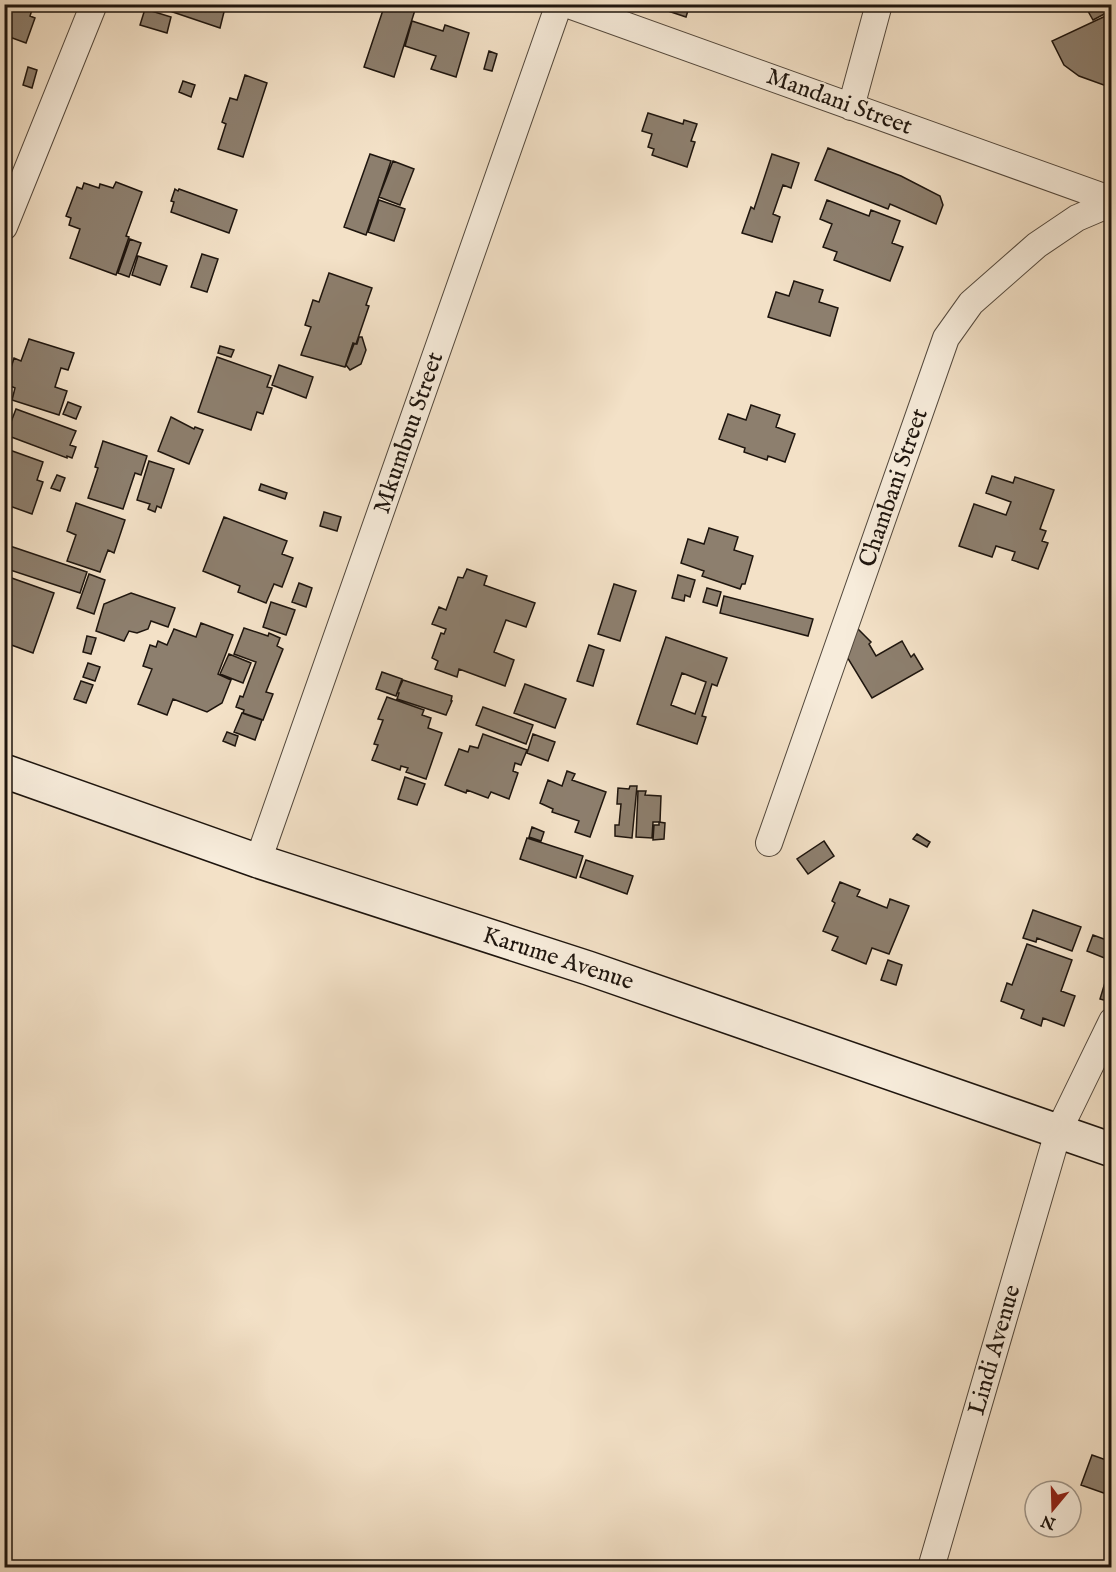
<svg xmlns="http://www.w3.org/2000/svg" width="1116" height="1572" font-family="'IM FELL English',serif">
<rect width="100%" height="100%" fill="#f3e1c7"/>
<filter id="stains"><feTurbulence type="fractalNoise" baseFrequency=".00333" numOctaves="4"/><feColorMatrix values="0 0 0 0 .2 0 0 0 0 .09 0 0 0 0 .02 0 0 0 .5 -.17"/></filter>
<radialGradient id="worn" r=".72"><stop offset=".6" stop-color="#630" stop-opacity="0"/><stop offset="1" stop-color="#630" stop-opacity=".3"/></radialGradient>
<path fill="#8d7f6e" stroke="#1e150e" stroke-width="1.5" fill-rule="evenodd" d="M4 4H34L30 16 35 18 26 43 4 35Z
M149 4H226L220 28Z
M385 4H396L415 10 394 77 364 67Z
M667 4H690L686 17 665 10Z
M1084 4H1112V10L1093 20Z
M145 9 171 17 167 33 140 25Z
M1112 13V88L1079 76 1064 65 1052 41Z
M412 21 443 31 445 25 469 33 456 77 431 69 436 56 405 46Z
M489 51 497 54 492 71 484 69Z
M28 67 37 70 32 88 23 85Z
M245 75 267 83 243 157 218 149 226 124 222 122 230 98 237 100Z
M183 81 195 85 191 97 179 92Z
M648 113 683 124 684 120 697 124 691 141 695 142 687 167 652 155 654 149 648 147 652 134 642 131Z
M828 148 901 176 940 196 943 205 936 224 890 204 888 209 815 180Z
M370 154 391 161 366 235 344 227Z
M772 154 799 163 791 188 783 185 773 214 780 217 772 242 742 233 751 207 754 209Z
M393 161 414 169 400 205 379 197Z
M116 182 142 192 126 236 129 237 116 275 70 258 80 229 69 225 71 218 66 216 77 187 82 189 84 183 99 188 100 184 113 188Z
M175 189 178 191 179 189 237 210 229 233 171 212 174 202 171 201Z
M379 200 405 209 394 241 368 232Z
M827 200 869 216 871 210 900 221 892 243 903 247 890 281 834 260 837 252 823 247 832 224 820 219Z
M130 239 141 243 129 277 118 273Z
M202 254 218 259 207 292 191 287Z
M138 256 167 266 160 285 132 275Z
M329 273 372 288 366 305 369 306 356 344 353 343 345 367 301 355 311 327 305 325 313 300 319 302Z
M794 281 823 290 819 302 838 308 830 336 768 317 776 292 789 296Z
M359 337H362L366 350 361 364 350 370 346 365 354 344H357Z
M29 339 74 353 68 370 61 368 55 387 67 391 59 415 12 400 15 388 6 384 14 358 21 361Z
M220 346 234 350 231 357 218 353Z
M217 357 271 376 267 387 272 388 263 414 257 412 251 430 198 412Z
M279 365 313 377 306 398 272 385Z
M68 402 81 407 76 419 63 414Z
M751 405 780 415 776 427 795 434 785 462 768 456 767 460 744 452 745 448 719 439 728 414 746 420Z
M16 409 76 431 70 445 76 447 72 458 67 456V458L6 435Z
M171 417 194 429 195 427 203 430 189 464 158 451Z
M103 441 147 456 141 475 135 473 123 509 88 498 98 468 95 467Z
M4 448 43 462 37 480 43 482 32 514 4 504Z
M149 461 174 469 161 508 157 506 155 512 148 509 150 504 137 500Z
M57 475 65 478 60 491 51 488Z
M992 476 1013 483 1015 477 1054 490 1040 529 1046 531 1042 541 1048 543 1038 569 1012 560 1015 552 996 546 992 557 959 546 974 504 1006 515 1011 502 986 493Z
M261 484 287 493 285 499 259 490Z
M76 503 125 520 114 553 108 550 100 572 67 561 76 535 67 531Z
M324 512 341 517 337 531 320 526Z
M224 517 287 541 282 554 293 558 282 587 274 584 266 603 238 592 240 586 203 571Z
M709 528 738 537 734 550 753 556 745 584H742L740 589 702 576 704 571 681 563 688 539 704 544Z
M4 544 87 572 80 593 4 568Z
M467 569 487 576 484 585 535 603 526 627 506 620 494 652 514 660 505 686 459 669 457 677 435 669 438 661 432 658 441 633 444 634 446 629 432 624 439 607 446 610 458 577 463 578Z
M89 574 105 580 94 614 77 608Z
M678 575 695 580 690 597 685 595 684 601 672 598Z
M6 576 54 593 33 653 6 643 11 629 4 626V581Z
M299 583 312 588 306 607 292 602Z
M614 584 636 591 620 641 598 634Z
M707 588 721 592 717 606 703 602Z
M131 593 175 608 168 627 151 621 148 629 137 633 129 631 124 641 96 631 104 604Z
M724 596 813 619 808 636 720 613Z
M271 602 295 610 286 635 263 627Z
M201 623 233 635 218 674 231 680 222 703 207 712 173 699 167 715 138 704 152 669 143 666 150 645 156 647 158 641 167 645 174 629 196 637Z
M855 626 871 642 869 644 876 656 902 641 911 657 914 654 923 669 872 698 844 652Z
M244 628 268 636 269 633 280 638 277 646 283 649 266 692 273 694 263 720 243 713 244 710 236 707 240 696 243 697 256 662 234 654Z
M87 636 96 638 91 654 83 652Z
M666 637 727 658 717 686 712 684 702 716 706 717 697 744 637 724ZM682 673 706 682 695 714 671 705Z
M589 645 604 650 593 686 577 681Z
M229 654 251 663 243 683 220 674Z
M88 663 100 667 95 681 83 677Z
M382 672 402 679 396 696 376 689Z
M403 680 452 696 451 701H452L446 715 397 699 399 693H397Z
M81 681 93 685 86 703 74 699Z
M525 684 566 699 555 728 514 713Z
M387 697 424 710 422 715 431 718 428 728 442 733 426 779 406 772 408 768 401 766 400 770 372 760 378 745 374 744 383 720 378 719Z
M483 707 533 725 526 744 476 725Z
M242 713 262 720 255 740 234 732Z
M227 732 238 736 235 746 223 741Z
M483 734 527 750 521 765 515 763 513 771 518 773 509 799 491 792 488 798 467 790 466 793 445 785 459 749 468 752 470 746 478 748Z
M533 734 555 742 548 761 527 753Z
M567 771 575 774 572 780 606 792 590 837 575 832 579 821 552 812 553 809 540 803 548 780 562 786Z
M405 777 425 784 417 805 398 799Z
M630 786H637L632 838 615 836V825H619L621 804H617L618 788 629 789Z
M638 791H646L645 795 661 796 660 822H653L652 838 636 837Z
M659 822 665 823 664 839 653 840 654 825H659Z
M532 827 544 832 541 841 529 837Z
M917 834 930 842 927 847 913 839Z
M527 838 583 856 576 878 520 859Z
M824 841 834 856 808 874 797 859Z
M586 860 633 876 627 894 580 877Z
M840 882 860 890 857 896 887 908 890 899 909 906 889 954 872 948 866 964 832 950 838 937 823 931 835 903 832 901Z
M1033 910 1081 927 1072 951 1037 938 1036 942 1023 938Z
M1093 935 1112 942 1107 959 1087 951Z
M1027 944 1072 960 1061 991 1075 996 1064 1026 1043 1018 1041 1026 1021 1018 1024 1010 1001 1001 1007 983 1012 985Z
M888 960 902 965 896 985 881 980Z
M1107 976 1112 978 1111 1002 1100 999Z
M1092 1455 1112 1462V1496L1081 1485Z"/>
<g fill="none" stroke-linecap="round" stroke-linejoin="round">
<defs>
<path id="minor" d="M566 4 1112 200
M851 107 879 4
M4 227 94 4
M769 843 946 338 971 303 1037 245 1077 218 1112 203
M258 861 559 4
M931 1568 1058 1132 1112 1021"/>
<path id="secondary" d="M4 771 258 861 588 968 1112 1150"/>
</defs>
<use href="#minor" stroke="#53483c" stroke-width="28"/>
<use href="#secondary" stroke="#1e150e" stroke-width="36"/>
<use href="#minor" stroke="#f7ecdb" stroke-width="26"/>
<use href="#secondary" stroke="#f7ecdb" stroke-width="33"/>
</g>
<g text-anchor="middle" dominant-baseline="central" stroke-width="4.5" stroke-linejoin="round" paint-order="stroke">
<g font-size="24" fill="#1e150e" stroke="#f7ecdb">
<text transform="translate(839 102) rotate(20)">Mandani Street</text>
<text transform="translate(409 433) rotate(-71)">Mkumbuu Street</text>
<text transform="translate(894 488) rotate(-71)">Chambani Street</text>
<text transform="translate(558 959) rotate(18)">Karume Avenue</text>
<text transform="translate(995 1350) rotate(-74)">Lindi Avenue</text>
</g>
</g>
<rect width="1116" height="1572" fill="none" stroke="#f3e1c7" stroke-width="24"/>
<rect x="6" y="6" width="1104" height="1560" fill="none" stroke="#1e150e" stroke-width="3"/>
<rect x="12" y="12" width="1092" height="1548" fill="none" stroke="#1e150e" stroke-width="1.5"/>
<g transform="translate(1053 1509) rotate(199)"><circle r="28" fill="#f7ecdb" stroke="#a09689" stroke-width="1.5"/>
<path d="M0-4.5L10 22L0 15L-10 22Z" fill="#8f2418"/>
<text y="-9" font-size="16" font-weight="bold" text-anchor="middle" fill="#1e150e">N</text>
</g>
<rect width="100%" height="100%" filter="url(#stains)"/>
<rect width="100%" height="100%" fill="url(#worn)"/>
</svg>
